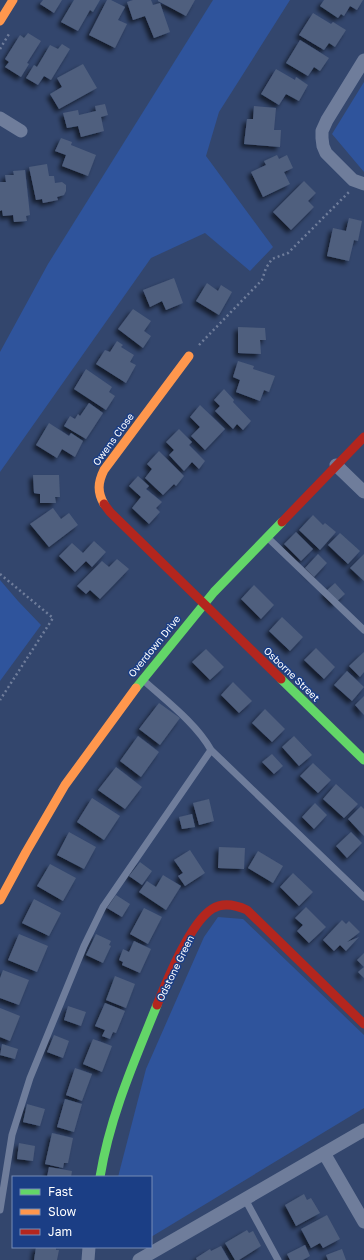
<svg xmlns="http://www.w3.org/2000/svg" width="364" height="1260" font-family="'Golos Text',sans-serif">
<defs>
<filter id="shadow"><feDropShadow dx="-3.5" dy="3.5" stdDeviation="2" flood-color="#0009"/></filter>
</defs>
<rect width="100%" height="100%" fill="#33466d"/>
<path fill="#2f549c" d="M213 0H290L219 112 206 156 273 247 250 271 205 233 151 258 0 472V352L48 264Z
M364 82V172L332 134Z
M0 580 18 601 41 625 0 681Z
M218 917 243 919 364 1035V1108L151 1237V1177H118L146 1069 204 937Z"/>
<path fill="#4f5f7e" filter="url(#shadow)" d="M43 0H62L54 13 40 4Z
M74 0H100L93 12 90 10 78 31 61 22Z
M107 0H111L125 7 118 20 127 24 115 48 89 35Z
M133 0H151L153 5 160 3 170 32 154 38 145 16 133 20 127 2Z
M158 0H195L186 16 158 1Z
M324 0H363L357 10 350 6 344 16 341 14 338 18 320 6Z
M313 13 331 24 333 22 346 30 335 47 329 43 324 50 299 35Z
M28 33 41 41 27 63 29 64 21 77 5 67 9 62 5 59 20 35 24 38Z
M300 40 329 58 320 71 314 67 308 76 286 63Z
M62 44 70 49 51 80 44 76 38 85 26 78 34 65 37 67 50 45 58 49Z
M83 64 97 88 59 109 50 94 62 87 57 78Z
M276 69 295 80 296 77 308 85 299 101 286 94 279 105 261 94Z
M105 104 108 115 101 117 104 131 81 137 78 126 67 128 63 113 78 110 79 115 96 111 95 106Z
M254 106 276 108 274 130H281L280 147 244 144 247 119H253Z
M61 138 72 142 71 145 96 155 88 176 62 166 66 155 55 151Z
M277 155 279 159 287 155 293 168 284 172 290 184 263 197 251 172 266 165 264 161Z
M47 164 49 176H54L55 183 62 182 66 185V191L64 195 57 197 58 200 43 203 42 199 36 200 29 167Z
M25 170 30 215 26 216 27 221 14 222 13 215 3 216 2 210 0 211V182H6L5 175H14L13 171Z
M304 181 316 193 308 201 314 207 291 230 273 212Z
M349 218 362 221 358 241 354 240 349 261 327 256 333 228 346 231Z
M174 278 183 303 166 310 162 301 150 307 143 290Z
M207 283 218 291 221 285 232 292 219 315 196 301Z
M133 309 151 321 144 331 151 336 143 348 118 329Z
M238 327 265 328 266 340H260L261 354 238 353Z
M117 341 123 345 121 347 134 355 130 362 136 365 126 383 96 364 105 350 110 352Z
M238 361 254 366 253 369 275 376 269 392 264 390 260 401 236 392 240 380 233 377Z
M86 369 112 387 109 392 115 396 106 410 74 389Z
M224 389 234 400 233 402 251 421 243 430 237 424 233 429 215 411 220 406 214 400Z
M89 403 103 413 86 439 64 426 70 416 75 419 78 414 80 416Z
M200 405 225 429 205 450 191 436 200 427 190 417Z
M49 423 69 436 71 433 83 441 75 457 62 449 57 458 36 445Z
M179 429 192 442 189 445 205 461 199 469 192 462 184 471 169 455 174 450 166 442Z
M159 451 184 476 176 486 174 484 163 495 145 478 152 469 147 464Z
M33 475H59L60 497H55L56 503H40V494L34 493Z
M138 476 149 486 146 489 162 502 156 508 160 512 149 524 132 508 141 497 129 486Z
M53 508 61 519 69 513 78 525 49 547 30 524Z
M313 515 323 525 325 523 336 532 320 550 299 530Z
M296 532 313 549 301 561 284 544Z
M340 533 360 551 348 564 328 545Z
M94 541 106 552 92 567 86 561 75 572 59 556 72 543 83 553Z
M318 554 327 563 314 577 305 568Z
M364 554V581L350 568Z
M117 559 129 569 100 599 90 590 86 594 77 586 102 561 109 567Z
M335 583 345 594 334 604 324 593Z
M254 585 274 605 261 619 241 599Z
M282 617 303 637 290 651 269 631Z
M316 648 335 667 324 679 304 660Z
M206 649 224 667 210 680 192 662Z
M364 652V672L360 677 349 666Z
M347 671 364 687 352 701 334 685Z
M233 682 252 701 239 713 221 695Z
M364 696V715L355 705Z
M159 703 180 718 160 745 139 729Z
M265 709 285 729 272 742 252 723Z
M138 736 159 752 141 777 120 761Z
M294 736 312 755 299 766 282 747Z
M272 754 283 766 274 774 262 762Z
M313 763 331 780 318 793 300 776Z
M116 767 142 787 125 809 98 790Z
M336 784 358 804 344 818 323 799Z
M92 798 120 816 104 840 77 822Z
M209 799 214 821 199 825 193 803Z
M315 803 327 815 314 829 302 817Z
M361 806 364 809V836L348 819Z
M192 814 195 827 182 829 179 817Z
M69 832 96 847 84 869 57 855Z
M351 832 362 843 347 858 336 846Z
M219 847 245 848 244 869 218 868Z
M190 850 205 873 185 886 178 876 183 873 174 860Z
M258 851 283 866 273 883 248 868Z
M140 862 152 871 142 885 129 876Z
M50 864 76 878 63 901 37 886Z
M293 873 313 892 299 906 280 887Z
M163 875 181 886 166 910 139 892 147 881 156 887Z
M116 895 130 904 122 917 107 908Z
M34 899 61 913 49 936 22 923Z
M306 907 326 927 309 943 297 931 303 925 295 918Z
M144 908 162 917 148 944 130 934Z
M342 920 346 924 349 921 360 932 347 942 359 937 346 951 340 945 334 951 323 940Z
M19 934 48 946 37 972 8 960Z
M96 934 111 941 109 945 111 946 103 963 86 955Z
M134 941 151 949 140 973 122 965 123 962 119 960 123 949 129 952Z
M364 953V978L358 972 364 967 357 960Z
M3 970 29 980 19 1005 0 998V978Z
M115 976 135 984 126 1008 106 1000Z
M105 1003 125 1011 116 1033 113 1032 110 1039 102 1036 105 1030 95 1026Z
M68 1006 86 1012 81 1026 64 1020Z
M0 1008 20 1016 10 1041 0 1037Z
M54 1035 69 1041 63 1058 47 1052Z
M93 1039 112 1046 102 1072 83 1064Z
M2 1044 18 1049 15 1059 0 1055Z
M75 1068 92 1074 82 1101 66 1095Z
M65 1099 82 1104 74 1132 57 1127Z
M27 1104 45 1109 40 1126 23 1122Z
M52 1133 73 1138 68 1163H64L63 1168 45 1164Z
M19 1143 35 1146 33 1161 17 1159Z
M49 1167 72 1171 71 1177H47Z
M304 1194 307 1200 311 1198 320 1213 296 1226 285 1205Z
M327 1215 340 1239 323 1248 320 1243 311 1248 301 1229Z
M247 1230 249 1233 253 1231 261 1246 239 1260H235L225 1243Z
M305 1245 310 1256 303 1260H290L287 1254Z
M221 1246 229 1260H197L196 1258 210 1249 211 1251Z
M36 1247H56V1250H59L57 1260H34Z
M342 1249 346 1260H328L326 1255Z"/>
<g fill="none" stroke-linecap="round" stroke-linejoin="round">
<path stroke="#6f7d9b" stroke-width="2.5" stroke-dasharray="2 3" stroke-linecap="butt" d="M0 49 9 34
M199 345 262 280 266 268 272 259 288 253 349 192
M0 574 53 618 0 700"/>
<path stroke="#6f7d9b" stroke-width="7" d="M267 537 364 630
M142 679C165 700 196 723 211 750L364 897
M245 1199 278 1260
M0 1210 12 1135 30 1078 84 946 103 907 211 750"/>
<path stroke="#6f7d9b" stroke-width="13" d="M364 60 327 120 322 131V138L323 146 326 153 353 180 364 184
M0 118 21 131
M336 465 364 492
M324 1153 364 1222
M88 1260 89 1247
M139 1260 245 1199 364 1130"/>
<path stroke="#63d668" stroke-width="9" d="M281 679 364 760
M136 688 214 592 282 522
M100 1177C110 1116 134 1062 157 1005"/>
<path stroke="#ff974d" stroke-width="9" d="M0 21 13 0
M104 504C97 492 98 482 104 470L189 356
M0 900 26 852 65 785 136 688"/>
<path stroke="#b3261e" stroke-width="9" d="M104 504 110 512 281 679
M282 522 364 437
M157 1005C167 980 190 923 212 909 223 902 236 905 247 910L364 1024"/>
</g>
<g text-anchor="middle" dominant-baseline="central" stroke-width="3" stroke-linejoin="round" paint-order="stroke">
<g font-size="10" fill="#fff" stroke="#1b3e85">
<text transform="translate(113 439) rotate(-54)">Owens Close</text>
<text transform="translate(154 646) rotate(-51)">Overdown Drive</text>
<text transform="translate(292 674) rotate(44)">Osborne Street</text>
<text transform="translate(175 968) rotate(-64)">Odstone Green</text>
</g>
</g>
<rect x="12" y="1176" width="140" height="72" fill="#1b3e85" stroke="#768bb6"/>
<rect x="20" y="1189" width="20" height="6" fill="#63d668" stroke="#768bb6"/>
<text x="48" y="1196" font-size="12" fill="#ffffff">Fast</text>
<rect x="20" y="1209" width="20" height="6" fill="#ff974d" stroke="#768bb6"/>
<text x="48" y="1216" font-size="12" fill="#ffffff">Slow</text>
<rect x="20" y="1229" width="20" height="6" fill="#b3261e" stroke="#768bb6"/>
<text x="48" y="1236" font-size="12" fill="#ffffff">Jam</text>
</svg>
